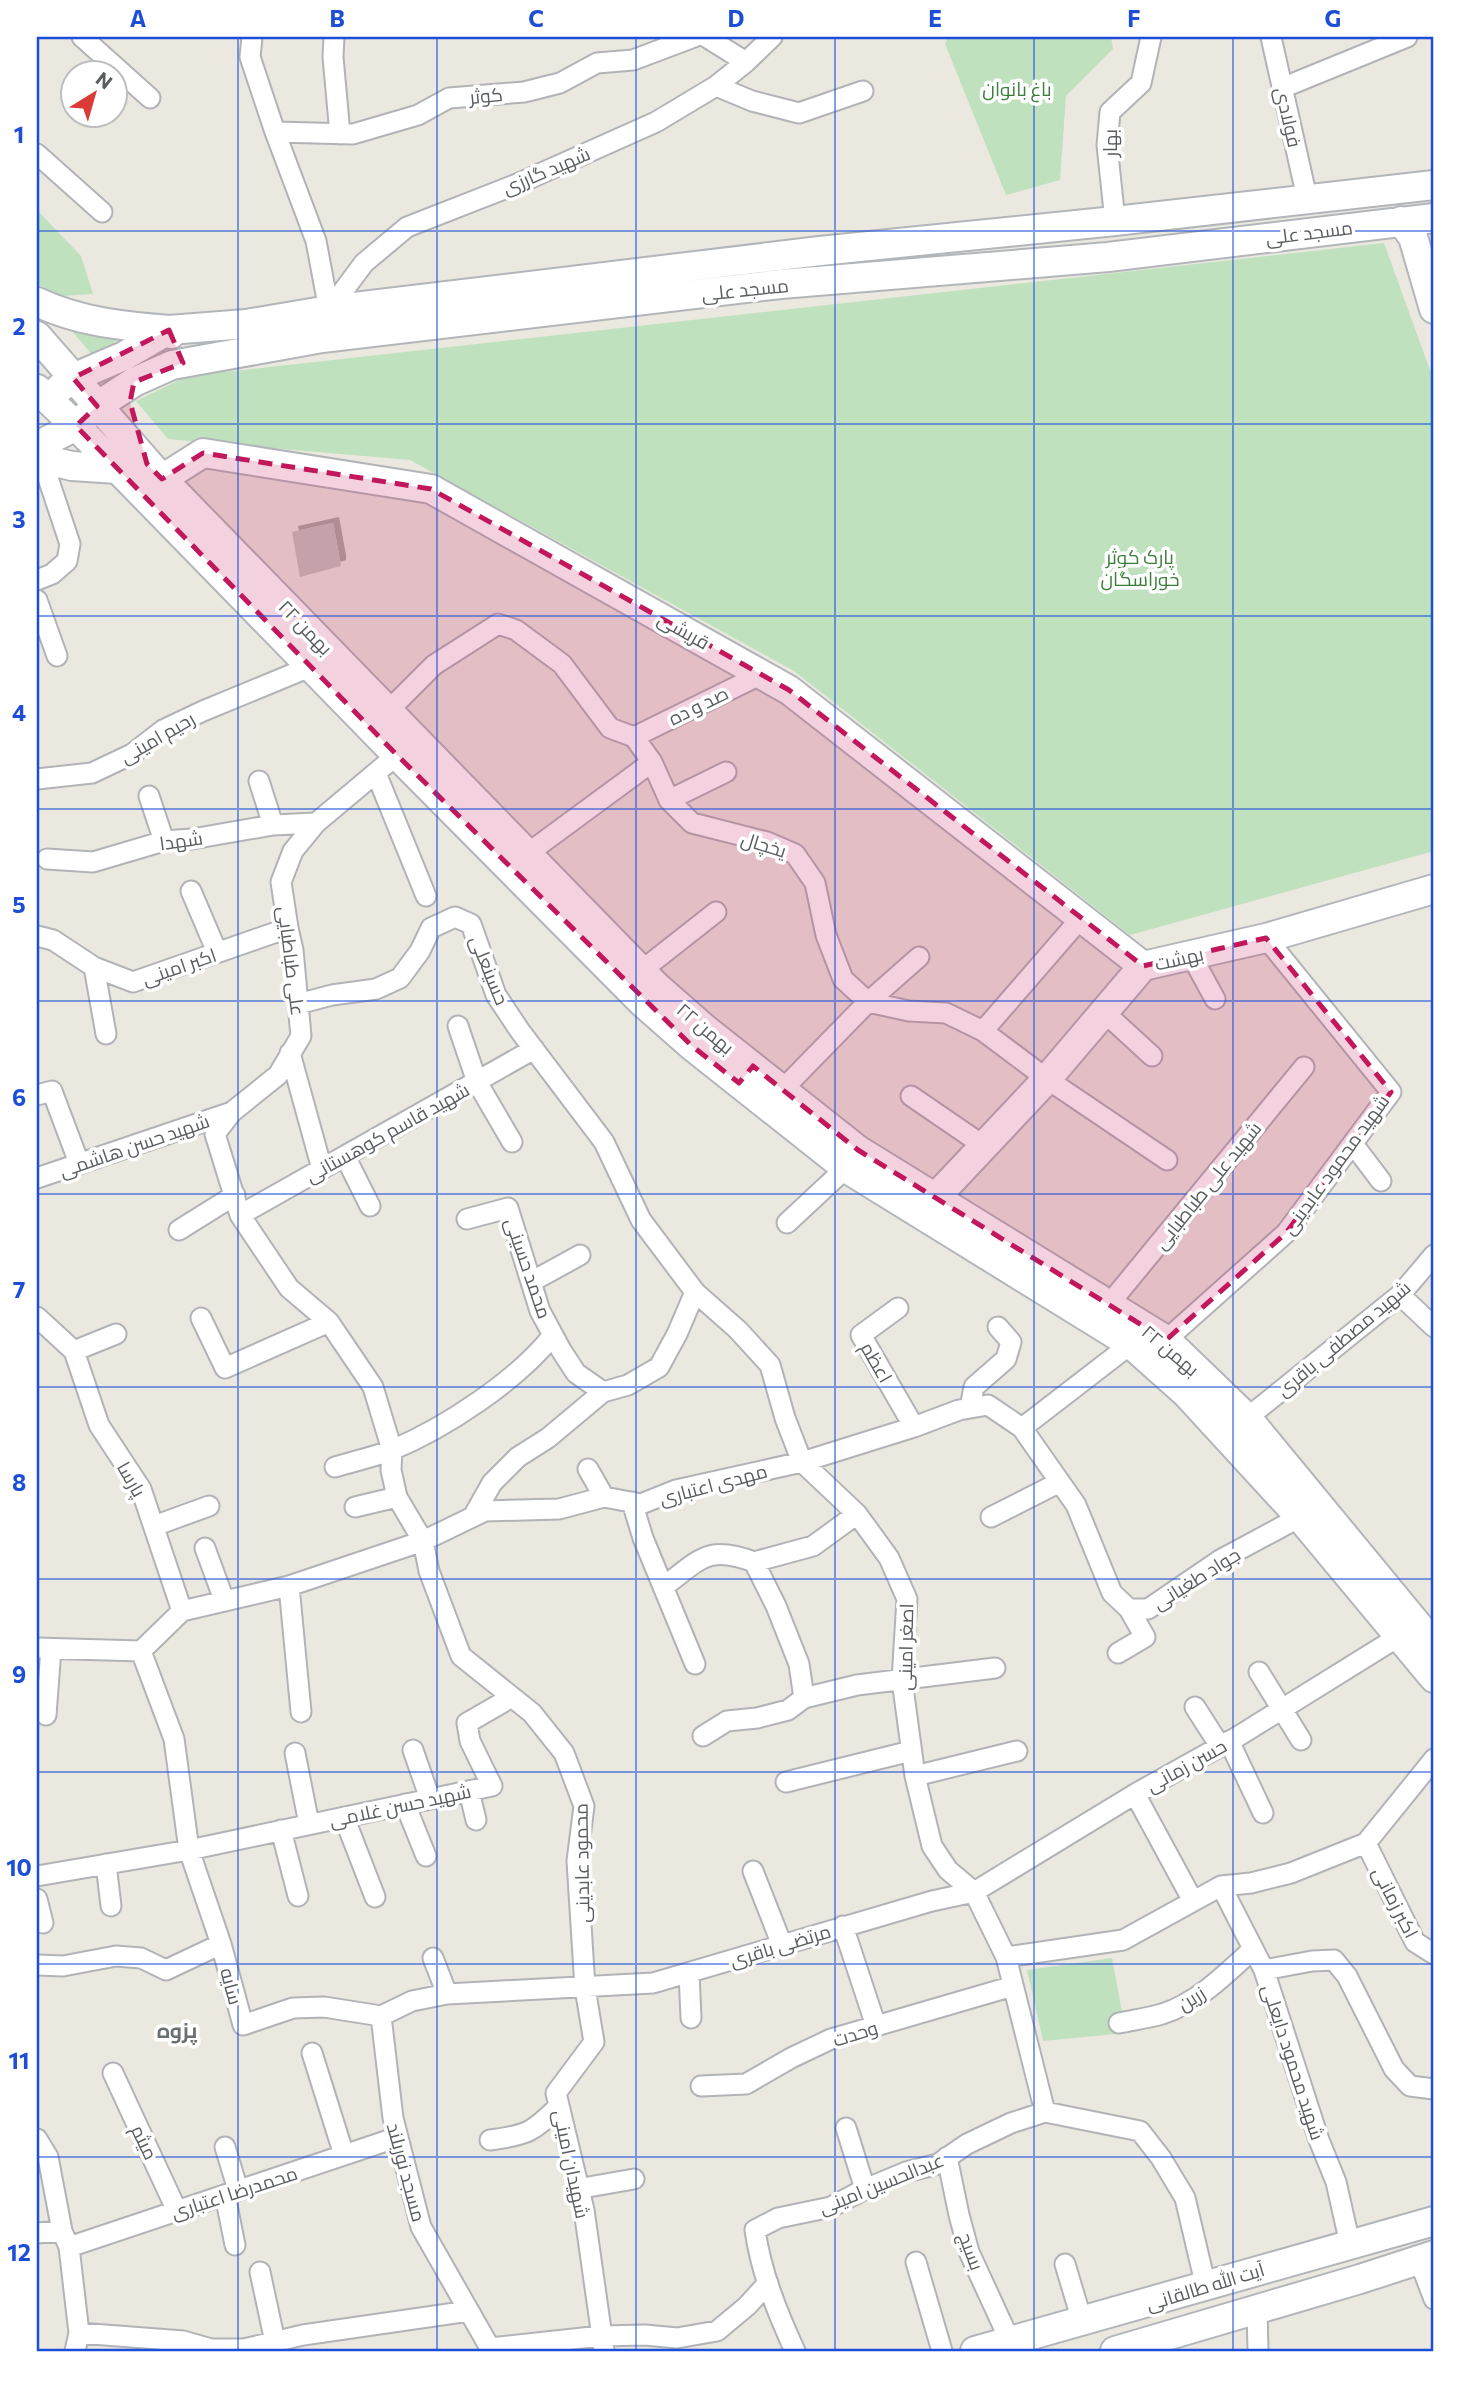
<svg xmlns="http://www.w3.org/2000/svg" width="1471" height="2388" font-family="Commissioner,Cairo,sans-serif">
<defs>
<filter id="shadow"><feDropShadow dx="6" dy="-6" stdDeviation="0" flood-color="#0004"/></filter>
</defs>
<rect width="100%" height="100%" fill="#ebe8e0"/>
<path fill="#c0e1be" d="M948 37H1111L1113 49 1066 96 1060 180 1006 195 945 44Z
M37 210 81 256 93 294 61 296 37 284Z
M1384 243 1434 381V851L1130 935 794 671 410 460 168 439 136 401 188 376Z
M65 323 121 337 94 357Z
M1112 1958 1126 2033 1043 2041 1027 1970Z"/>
<path fill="#c6c3be" filter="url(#shadow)" d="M333 523 341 566 300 577 292 532Z"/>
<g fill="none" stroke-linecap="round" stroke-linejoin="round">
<defs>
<path id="street" d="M82 37 150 98
M252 37 250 57 275 132 316 241 329 310
M334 37 333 57 340 134
M706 37 746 62
M1271 37 1307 198
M716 86 752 101 799 113 863 91
M1282 88 1407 37
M275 132 353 134 418 115 449 98 524 92 560 83 597 63 633 60 694 37
M37 154 102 212
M1115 221 1107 145 1110 112 1141 83 1151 37
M329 310 364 263 407 227 517 184 656 122 716 86 746 62 772 37
M37 580 52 574 67 561 70 544 42 460
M37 600 57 656
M388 711 434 665 498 624 516 630 562 664 610 728 634 737 652 762 669 800 692 823 767 842 795 854 815 883 826 935 843 979 868 1002 909 1011 946 1013 983 1031 1047 1079 1167 1160
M634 737 762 674
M397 755 316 823 293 851 281 882 288 928 293 950 301 1036 278 1075 232 1112 215 1134 240 1215 289 1288 329 1322 373 1387 392 1450 391 1470 397 1497 423 1541 429 1571 461 1656 532 1713 564 1753 584 1806 577 1861 585 1988 594 2042 556 2093 584 2210 604 2351
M376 773 426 896
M37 779 92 773 132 754 163 730 203 711 312 666
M259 781 273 825
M149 796 164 841
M669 800 726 772
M527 854 652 762
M47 859 93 862 164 841 192 839 273 825 316 823
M191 891 217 952
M37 936 53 940 94 967 133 982 288 928
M1191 955 1215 999
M94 967 106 1034
M641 971 716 912
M298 1004 332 995 376 989 400 978 420 951 431 928 455 917 471 924 496 995 520 1031 604 1142 641 1220 695 1292 738 1330 770 1365 785 1418 802 1462 857 1514 889 1558 907 1599 902 1680 915 1776 932 1846 948 1870 974 1892 1006 1957 1045 2112
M1104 1012 1152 1056
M458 1026 477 1082 512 1142
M983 1031 1081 918
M290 1053 322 1169
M782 1090 868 1002 919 957
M37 1095 52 1091 79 1163
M911 1096 984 1146
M1353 1144 1381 1181
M345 1156 370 1206
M37 1178 232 1112
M240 1215 534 1049
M467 1219 508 1208 540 1311 561 1350 576 1373 603 1392
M787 1223 846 1168
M179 1230 235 1195
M531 1282 580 1255
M1400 1295 1434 1327
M1110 1303 1304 1067
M898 1308 861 1335 914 1427
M37 1317 74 1351 99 1425 141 1489 182 1611
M201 1318 225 1368 329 1322
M1166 1340 1286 1233 1391 1092 1266 938
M74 1351 116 1334
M970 1408 974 1387 1006 1359 1011 1342 998 1327
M1247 1418 1400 1295 1434 1255
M1022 1428 1076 1505 1112 1593 1129 1609H1148L1220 1560 1300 1517
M335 1467C354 1461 374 1457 392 1450 445 1428 518 1380 553 1335
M588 1469 604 1497
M632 1502 643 1538 695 1664
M355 1507 397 1497
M474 1515 492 1483 518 1457 548 1438 603 1392 628 1385 659 1367 677 1334 695 1292
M991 1517 1060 1482
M154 1526 209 1506
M205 1548 224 1600
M754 1562 813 1546 857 1514
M289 1586 301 1712
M663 1587C700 1560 707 1544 754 1562L776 1606 799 1664 804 1698
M37 1648 141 1651 182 1611 289 1586 423 1541 485 1511 559 1509 604 1497 641 1504 676 1490 802 1462 914 1427 959 1410 988 1405 1022 1428 1131 1344
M141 1651 174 1739 189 1850 221 1944 243 2025 293 2008 324 2007 381 2016 412 2001 447 1994 653 1983 932 1901 974 1892 1135 1794 1237 1737 1398 1637
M1118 1653 1145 1637 1129 1609
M1259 1672 1301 1740
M1195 1707 1220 1746
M46 1715 51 1649
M703 1736 727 1721 757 1718 788 1710 804 1698 857 1685 995 1668
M1229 1741 1263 1813
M413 1750 430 1799
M295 1753 309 1824
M915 1776 1017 1751
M786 1782 911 1751
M469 1791 476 1820
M1135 1794 1193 1901
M405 1804 426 1856
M344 1817 375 1897
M281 1830 298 1896
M1366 1843 1415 1942 1434 1954
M106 1864 111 1906
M753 1871 782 1945
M37 1876 189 1850 492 1786 470 1741 467 1723 512 1697
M1221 1886 1264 1970 1319 2140 1336 2182 1350 2244
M37 1899 43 1923
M843 1926 876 2026
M1006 1957 1123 1940 1221 1886 1251 1883 1291 1873 1366 1843 1434 1759
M433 1958 447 1994
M37 1965 63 1966 116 1956 141 1958 166 1970 221 1944
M1264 1970 1312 1961 1334 1960 1347 1976 1394 2069 1410 2086 1434 2089
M689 1973 691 2018
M381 2016 393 2118 421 2227 490 2348 488 2351
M1119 2023C1133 2020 1148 2018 1162 2014 1197 2003 1226 1974 1252 1950
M312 2053 344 2155
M113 2073 177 2211
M701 2086 746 2084 791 2058 831 2039 1013 1986
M846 2128 865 2189
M37 2139 48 2157 62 2231 69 2247 79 2333 75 2351
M490 2140C528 2135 533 2132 559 2106
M225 2147 238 2190
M947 2157 959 2215 969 2252 1010 2341
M577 2189 634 2179
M225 2195 235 2245
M37 2233 62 2231
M69 2247 398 2137
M1419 2260 1434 2299
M916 2262 942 2351
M1065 2264 1082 2321
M260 2272 275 2342
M1257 2310 1258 2351
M79 2333 183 2341 211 2349H244L303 2335 469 2311
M490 2348 601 2336 645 2335 677 2338 717 2331 747 2306 768 2283
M795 2351C777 2312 761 2272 755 2230L778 2218 831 2207 865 2189 906 2172 938 2164 967 2144 1011 2123 1045 2112 1140 2131 1161 2158 1185 2198 1206 2287"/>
<path id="secondary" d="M1401 221 1413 237 1434 309
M37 302C79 322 123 326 169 330L171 334
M37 336 162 479 656 986 705 1029 858 1150 1166 1340 1247 1418 1434 1645
M60 388 73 378 124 356 169 330 246 324 329 310 820 251 1115 221 1434 185
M37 389 76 426 397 755 642 1002 692 1046 846 1168 1131 1344 1186 1393 1300 1517 1434 1678
M37 446 76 426 97 406 134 382 172 365 322 338 781 284 1108 257 1434 218
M37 458 72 466 117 469
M162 479 203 453 431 489 789 690 1143 966
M935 1198 1047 1079 1143 966 1266 938 1434 889
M975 2351 1434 2221
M1115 2351 1360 2279 1434 2255"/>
</defs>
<use href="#street" stroke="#b1b3b7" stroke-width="23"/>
<use href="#secondary" stroke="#b2b6ba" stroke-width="32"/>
<use href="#street" stroke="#fff" stroke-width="19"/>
<use href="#secondary" stroke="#fff" stroke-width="28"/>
</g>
<path fill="#c2185b" fill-opacity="0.2" stroke="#c2185b" stroke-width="5" stroke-dasharray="14 9" stroke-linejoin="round" d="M169 330 183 363 134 382 130 402 147 464 162 479 203 453 431 489 789 690 1143 966 1266 938 1391 1092 1286 1233 1166 1340 858 1150 753 1066 739 1083 692 1046 397 755 76 426 97 406 73 378Z"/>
<path fill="none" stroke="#1d4ed8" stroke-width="2" stroke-opacity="0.55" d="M238 37V2351M437 37V2351M636 37V2351M835 37V2351M1034 37V2351M1233 37V2351M37 231H1434M37 424H1434M37 616H1434M37 809H1434M37 1001H1434M37 1194H1434M37 1387H1434M37 1579H1434M37 1772H1434M37 1964H1434M37 2157H1434"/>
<g text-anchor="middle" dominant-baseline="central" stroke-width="7" stroke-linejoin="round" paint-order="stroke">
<g font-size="19" fill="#3a7e3a" stroke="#fff">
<text x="1017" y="88">باغ بانوان</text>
<text x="1140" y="556">پارک کوثر<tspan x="1140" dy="22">خوراسگان</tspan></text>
</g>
<g font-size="19" fill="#595d60" stroke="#fff">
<text transform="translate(486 95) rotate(-5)">کوثر</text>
<text transform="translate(1289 117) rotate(77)">فولادی</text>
<text transform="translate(1109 143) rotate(-90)">بهار</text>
<text transform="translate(546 170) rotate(-23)">شهید گارزی</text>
<text transform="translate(1309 232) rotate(-7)">مسجد علی</text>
<text transform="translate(745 289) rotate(-6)">مسجد علی</text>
<text transform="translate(306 627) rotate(46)">۲۲ بهمن</text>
<text transform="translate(684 630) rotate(29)">قریشی</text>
<text transform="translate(698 705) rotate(-26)">صد و ده</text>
<text transform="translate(157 737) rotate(-30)">رحیم امینی</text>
<text transform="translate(181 840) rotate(-8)">شهدا</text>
<text transform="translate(764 844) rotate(17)">یخچال</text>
<text transform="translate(1179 958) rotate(-13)">بهشت</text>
<text transform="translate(292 961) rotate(83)">علی طباطبایی</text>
<text transform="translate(179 966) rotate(-19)">اکبر امینی</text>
<text transform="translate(490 970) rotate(68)">حسینعلی</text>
<text transform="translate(706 1028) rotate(40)">۲۲ بهمن</text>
<text transform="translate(387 1132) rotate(-29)">شهید قاسم کوهستانی</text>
<text transform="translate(134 1145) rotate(-19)">شهید حسن هاشمی</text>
<text transform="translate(1335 1164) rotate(-54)">شهید محمود عابدینی</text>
<text transform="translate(1207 1185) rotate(-51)">شهید علی طباطبایی</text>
<text transform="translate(529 1268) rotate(71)">محمد حسینی</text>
<text transform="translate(1343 1338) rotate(-40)">شهید مصطفی باقری</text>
<text transform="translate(1171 1350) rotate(40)">۲۲ بهمن</text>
<text transform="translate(877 1362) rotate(60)">اعظم</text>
<text transform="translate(132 1479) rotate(60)">پارسا</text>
<text transform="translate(713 1484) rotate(-15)">مهدی اعتباری</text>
<text transform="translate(1196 1578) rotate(-32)">جواد طغیانی</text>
<text transform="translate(905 1647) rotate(-89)">اصغر امینی</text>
<text transform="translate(1186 1765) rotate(-29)">حسن زمانی</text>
<text transform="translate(400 1805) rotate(-12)">شهید حسن غلامی</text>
<text transform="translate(581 1863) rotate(-91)">محمود عابدینی</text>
<text transform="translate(1396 1902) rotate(63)">اکبر زمانی</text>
<text transform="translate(780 1945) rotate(-17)">مرتضی باقری</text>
<text transform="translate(232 1986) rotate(75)">سایه</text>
<text transform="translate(1191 1998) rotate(-32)">زرین</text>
<text transform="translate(855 2033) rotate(-17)">وحدت</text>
<text transform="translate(1294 2062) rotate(72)">شهید محمود دایعلی</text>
<text transform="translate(145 2142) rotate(65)">میثم</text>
<text transform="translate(572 2164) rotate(78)">شهیدان امینی</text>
<text transform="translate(407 2172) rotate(75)">مسجد نوربلند</text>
<text transform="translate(881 2183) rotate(-22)">عبدالحسین امینی</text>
<text transform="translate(234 2192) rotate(-18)">محمدرضا اعتباری</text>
<text transform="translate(972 2251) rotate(70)">بسیج</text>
<text transform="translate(1205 2286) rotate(-17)">آیت الله طالقانی</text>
</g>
<g font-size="21" font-weight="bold" fill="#6a6f72" stroke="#fff">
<text x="177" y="2029">پزوه</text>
</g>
</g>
<rect width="1471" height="2388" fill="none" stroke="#ffffff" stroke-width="77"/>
<g transform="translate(94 94) rotate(37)"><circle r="33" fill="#ffffff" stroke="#bdbebf" stroke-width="2"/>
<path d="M0-5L12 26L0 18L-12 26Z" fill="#db3a36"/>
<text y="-10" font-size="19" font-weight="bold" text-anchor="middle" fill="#595d60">N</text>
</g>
<rect x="38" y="38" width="1394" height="2312" fill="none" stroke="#1d4ed8" stroke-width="2.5"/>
<g font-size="23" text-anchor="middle" font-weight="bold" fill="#1d4ed8">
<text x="138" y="27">A</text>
<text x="337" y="27">B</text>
<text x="536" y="27">C</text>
<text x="736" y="27">D</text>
<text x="935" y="27">E</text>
<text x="1134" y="27">F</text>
<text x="1333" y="27">G</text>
<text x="19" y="143">1</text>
<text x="19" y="335">2</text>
<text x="19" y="528">3</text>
<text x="19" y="721">4</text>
<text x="19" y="913">5</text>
<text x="19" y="1106">6</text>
<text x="19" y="1298">7</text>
<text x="19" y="1491">8</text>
<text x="19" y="1683">9</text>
<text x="19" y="1876">10</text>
<text x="19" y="2069">11</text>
<text x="19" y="2261">12</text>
</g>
</svg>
